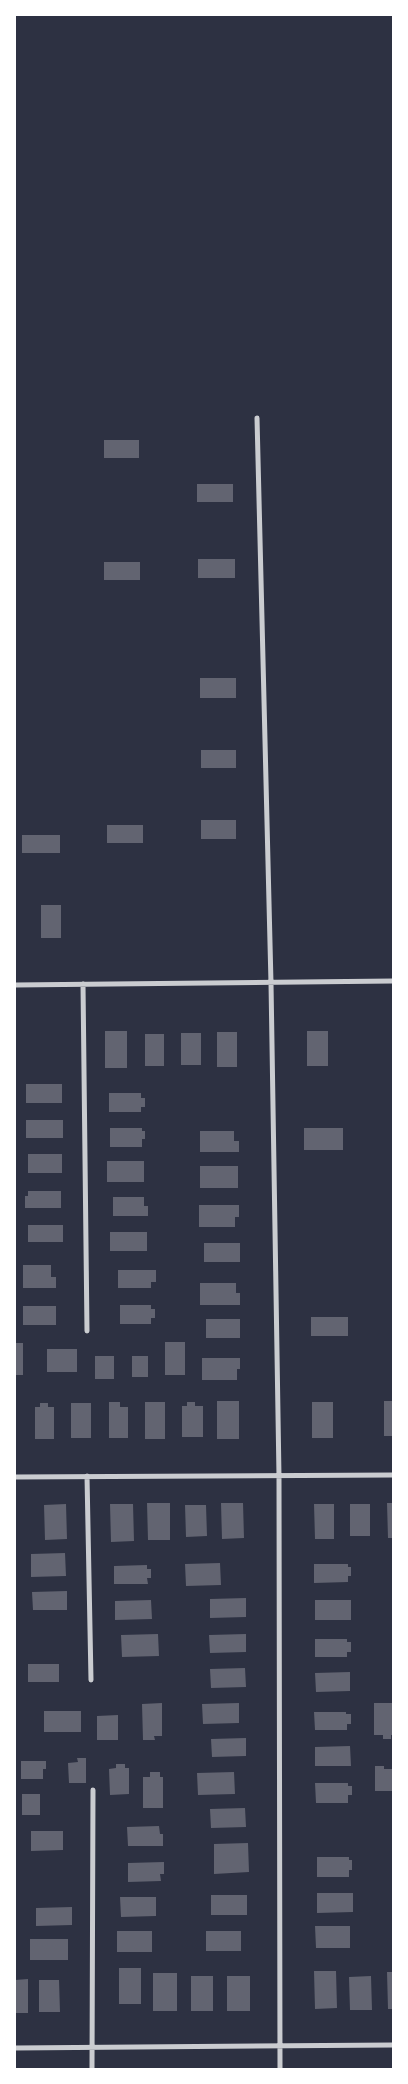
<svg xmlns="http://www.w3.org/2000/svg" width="408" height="2084" font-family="'Libre Baskerville',serif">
<rect width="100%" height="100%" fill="#2d3142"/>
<path fill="#626471" d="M104 440H139V458H104Z
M197 484H233V502H197Z
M198 559H235V578H198Z
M104 562H140V580H104Z
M200 678H236V698H200Z
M201 750H236V768H201Z
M201 820H236V839H201Z
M107 825H143V843H107Z
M22 835H60V853H22Z
M41 905H61V938H41Z
M105 1031H127V1068H105Z
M307 1031H328V1066H307Z
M217 1032H237V1067H217Z
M181 1033H201V1065H181Z
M145 1034H164V1066H145Z
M26 1084H62V1103H26Z
M109 1093H141V1098H145V1107H141V1112H109Z
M26 1120H63V1138H26Z
M110 1128H142V1131H145V1139H142V1147H110Z
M304 1128H343V1150H304Z
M200 1131H234V1141H239V1152H200Z
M28 1154H62V1173H28Z
M107 1161H144V1182H107Z
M200 1166H238V1188H200Z
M28 1191H61V1208H25V1196H28Z
M113 1197H144V1206H148V1216H113Z
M199 1205H239V1217H235V1227H199Z
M28 1225H63V1242H28Z
M110 1232H147V1251H110Z
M204 1243H240V1262H204Z
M23 1265H51V1277H56V1288H23Z
M118 1270H156V1282H151V1288H118Z
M200 1283H236V1293H240V1305H200Z
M120 1305H151V1309H155V1318H151V1324H120Z
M23 1306H56V1325H23Z
M311 1317H348V1336H311Z
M206 1319H240V1338H206Z
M165 1342H185V1375H165Z
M15 1343H23V1375H15Z
M47 1349H77V1372H47Z
M95 1356H114V1379H95Z
M132 1356H148V1377H132Z
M202 1358H240V1369H237V1380H202Z
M217 1401H239V1439H217Z
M384 1401H393V1436H384Z
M109 1402H120V1407H128V1438H109Z
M145 1402H165V1439H145Z
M187 1402H195V1406H203V1437H182V1406H187Z
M312 1402H333V1438H312Z
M40 1403H48V1407H54V1439H35V1407H40Z
M71 1403H91V1438H71Z
M147 1503H170V1540H148Z
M221 1503H243L244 1538 222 1539Z
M387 1503H393V1538H388Z
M66 1504 67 1539 45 1540 44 1505Z
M110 1504H133L134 1541 111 1542Z
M314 1504H334V1539H315Z
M350 1504H370V1536H350Z
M185 1505H206L207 1536 186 1537Z
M65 1553 66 1576 31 1577V1554Z
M220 1563 221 1585 186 1586 185 1564Z
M314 1564H348V1567H351V1576H348V1582L314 1583Z
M147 1565V1569H151V1578H147L148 1584H114V1566Z
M67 1591V1610H33L32 1592Z
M246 1598V1617L210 1618V1599Z
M151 1600 152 1619 115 1620V1601Z
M315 1600H351V1620H315Z
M158 1634 159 1656 122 1657 121 1635Z
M246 1634V1652L210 1653 209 1635Z
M315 1639H347V1642H351V1652H347V1657H315Z
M28 1664H59V1682H28Z
M245 1668 246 1687 211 1688 210 1669Z
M350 1672V1691L316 1692 315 1673Z
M162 1703V1736H154L155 1740H143L142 1704Z
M239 1703V1723L203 1724 202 1704Z
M374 1703H393V1735H391V1739H383V1735H374Z
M44 1711H81V1732H44Z
M314 1712H346V1714H351V1724H347V1730H315Z
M118 1715V1740H97V1716Z
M246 1738V1756L212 1757 211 1739Z
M350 1746 351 1766H315V1747Z
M77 1758H86V1783H69L68 1763 78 1762Z
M21 1761H46V1769H43V1779H21Z
M116 1764H125V1768H129V1794L110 1795 109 1769 116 1768Z
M375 1766H384V1769H392V1791H375Z
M150 1772H160V1777H163V1808H143V1777H150Z
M234 1772 235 1794 198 1795 197 1773Z
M315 1783H348V1786H352V1795H348V1803H316Z
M22 1794H40V1815H22Z
M245 1808 246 1827 211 1828 210 1809Z
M159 1826 160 1834H163V1846H128L127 1827Z
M31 1831H63V1850L31 1851Z
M248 1843 249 1872 214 1874V1844Z
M317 1857H349V1860H352V1870H349V1877H317Z
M164 1862V1874H160L161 1881 128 1882V1863Z
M317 1893H353V1912L317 1913Z
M211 1895H247V1915H211Z
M120 1897H156V1916L121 1917Z
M72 1907V1925L36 1926V1908Z
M315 1926H350V1948H316Z
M117 1931H152V1952H117Z
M206 1931H241V1951H206Z
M30 1939H68V1960H30Z
M119 1968H141V2004H119Z
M314 1971H336L337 2008 315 2009Z
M387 1972H393V2009H388Z
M153 1973H177V2011H153Z
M191 1976H213V2011H191Z
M227 1976H250V2011H227Z
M371 1976 372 2010H350L349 1977Z
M28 1979V2013H15V1980Z
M39 1980H59L60 2012H39Z"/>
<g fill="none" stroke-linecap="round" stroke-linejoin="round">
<path stroke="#caccd0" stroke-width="5" d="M257 418 271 983 279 1476 280 2069
M83 984 87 1331
M15 985 393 981
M87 1476 91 1680
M15 1477 393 1475
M15 2048 393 2045
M92 2069 93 1790"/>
</g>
<rect width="408" height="2084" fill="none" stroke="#ffffff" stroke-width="32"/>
</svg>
